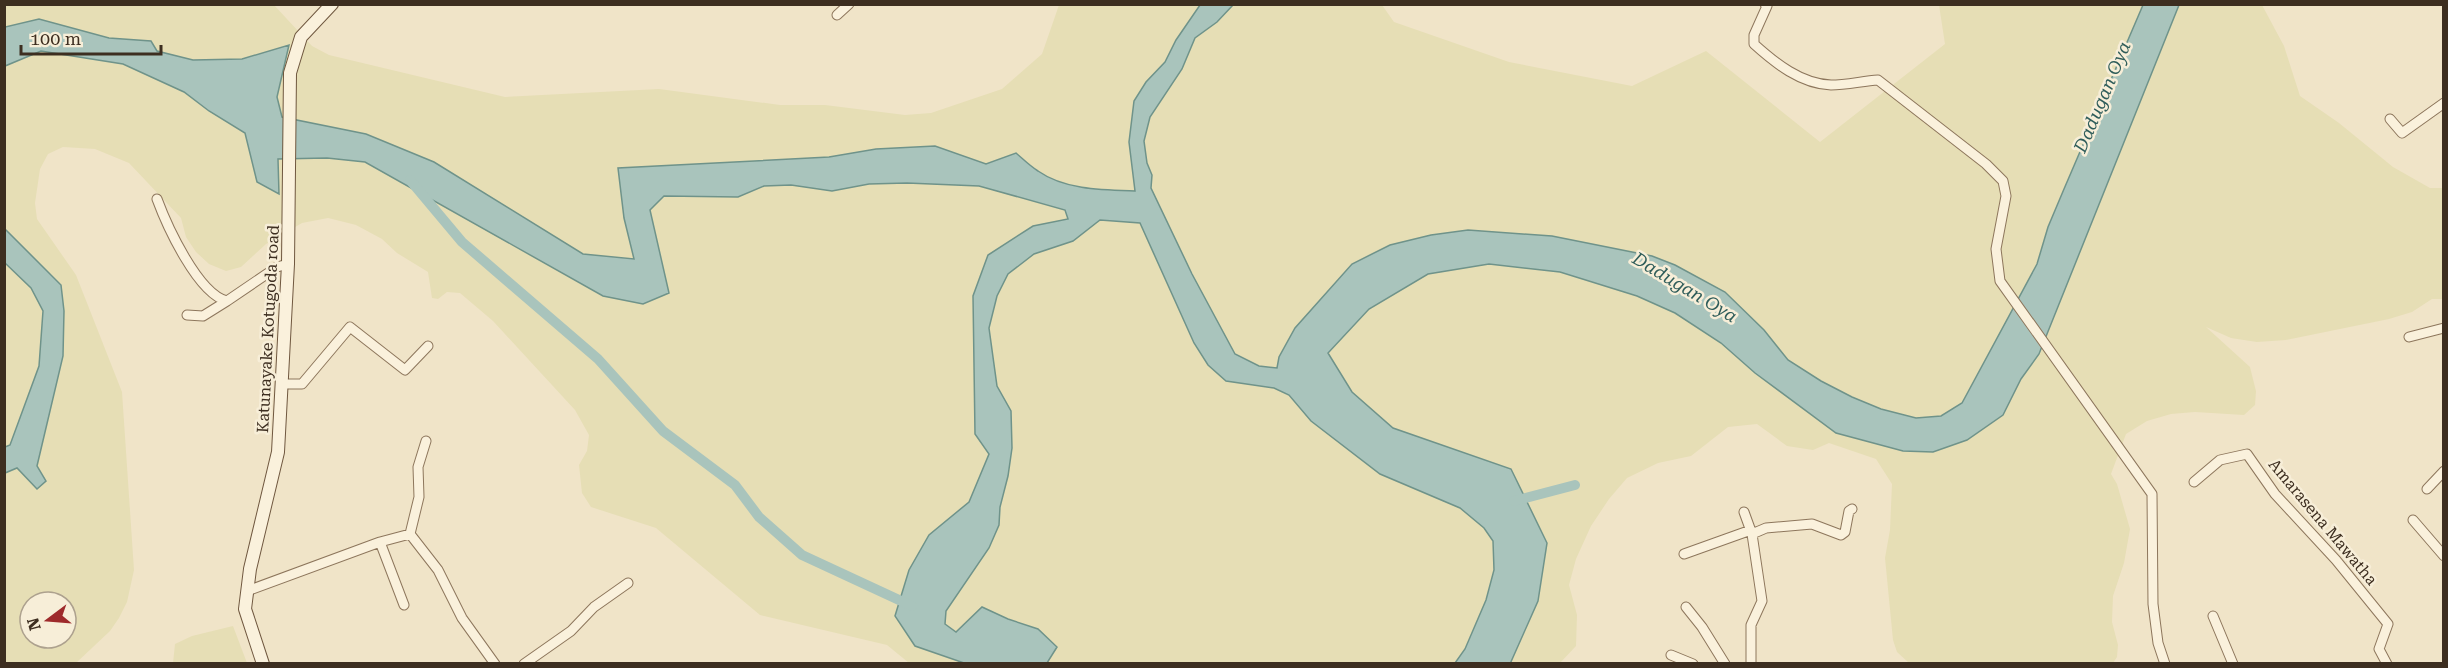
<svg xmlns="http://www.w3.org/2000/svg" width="2448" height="668" font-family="'Roboto Serif',serif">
<rect width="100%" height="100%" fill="#f0e4c8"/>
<path fill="#e6deb5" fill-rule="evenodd" d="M4 5H274L312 46 329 55 505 97 659 89 780 105H825L905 115 931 113 1002 89 1042 54 1059 5H1382L1394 22 1509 62 1632 86 1706 51 1820 142 1945 44 1939 5H2262L2284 46 2300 96 2339 123 2393 167 2430 188H2443V299H2432L2412 312 2389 319 2286 340 2257 342 2231 338 2206 327 2250 367 2256 391 2255 405 2244 415 2195 412 2171 414 2147 421 2126 434 2111 474 2117 484 2130 529 2124 563 2113 596 2112 622 2118 645 2117 657 2113 663H1909L1897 652 1893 640 1885 558 1890 530 1892 484 1876 459 1829 443 1813 450 1787 446 1757 424 1728 427 1691 456 1658 463 1627 478 1609 499 1591 526 1576 559 1569 585 1577 615 1576 646 1560 663H909L887 645 760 615 656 528 591 507 582 493 579 465 587 451 589 435 575 410 493 321 460 293 447 292 438 299 432 298 428 272 397 253 382 239 356 225 328 218 302 223 266 244 241 267 226 271 209 264 196 252 186 237 181 218 129 163 95 149 63 147 48 154 40 169 35 203 37 219 76 275 122 392 134 570 127 602 119 618 110 631 76 663H5ZM30 602H66V638H30Z
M233 626 247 663H173L175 644 192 636Z"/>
<path fill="#a9c4bc" stroke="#6f938a" stroke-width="1.5" d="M1200 5H1233L1217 22 1195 38 1182 69 1150 117 1144 141 1147 163 1152 175 1151 188 1192 274 1235 354 1259 366 1277 368 1279 357 1295 328 1352 264 1390 245 1431 235 1468 230 1552 236 1652 256 1675 265 1725 292 1764 330 1788 360 1821 381 1852 397 1881 409 1916 418 1941 416 1962 403 2037 264 2048 227 2064 189 2143 5H2179L2039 354 2021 379 2003 415 1967 440 1933 452 1903 451 1836 433 1755 373 1721 343 1675 313 1637 296 1560 272 1489 264 1428 274 1369 309 1328 353 1352 392 1393 428 1511 469 1547 543 1538 601 1510 664 1455 663 1465 649 1486 600 1494 570 1493 541 1484 528 1460 508 1380 474 1311 421 1289 395 1274 388 1226 381 1208 365 1194 343 1140 223 1100 220 1073 241 1034 254 1008 274 997 296 989 328 997 386 1011 411 1012 448 1008 476 1000 507 999 525 989 548 946 611 945 624 956 632 982 607 1008 619 1038 629 1057 647 1047 663H964L915 646 895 616 909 570 929 535 969 502 989 454 975 434 973 296 988 255 1033 226 1068 219 1065 210 979 186 907 183 869 184 832 191 791 185 764 186 738 197 664 196 650 210 669 293 643 304 603 296 365 162 327 158 278 159 279 194 257 182 245 133 209 111 184 92 123 64 41 51 5 66V27L39 19 109 38 151 41 157 51 193 60 242 59 289 45 277 97 282 117 366 134 434 162 583 254 634 259 624 218 618 168 829 157 876 149 935 146 986 164 1016 153C1023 159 1030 166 1038 171 1065 190 1103 190 1135 191L1129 142 1134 101 1146 82 1165 62 1176 40Z
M4 228 61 285 64 311 63 356 37 466 46 481 37 489 17 468 5 473V447L10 445 39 366 43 311 31 288 5 263Z"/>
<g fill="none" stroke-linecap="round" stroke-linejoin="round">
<path stroke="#a9c4bc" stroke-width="10" d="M410 180 462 242 598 359 663 431 735 485 759 517 802 555 912 606
M1514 501 1575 485"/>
<defs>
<path id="street" d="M1765 4 1767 6 1754 35V44C1775 63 1801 84 1831 85 1846 85 1863 81 1878 80L1986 164 2003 181 2006 196 1996 249 2000 281 2152 494 2153 604 2158 643 2165 664
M837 15 849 4
M2390 119 2402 133 2444 103
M157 199C167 226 198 294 227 301L277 267 288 264
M187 315 203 316 227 301
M2409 337 2444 328
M283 384H302L350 327 405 370 428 346
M2194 482 2220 460 2247 454 2275 494 2336 560 2388 624 2379 649 2387 664
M2427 489 2444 471
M1744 512 1752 534 1762 601 1751 625V664
M2413 520 2444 556
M410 534 419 497 418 467 426 441
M1752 534 1766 528 1812 524 1841 535 1845 532 1849 511 1852 509
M380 542 404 605
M1684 554 1751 530
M247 591 380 542 410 534 438 570 462 618 495 664
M1686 607 1702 627 1725 664
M2213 616 2233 664
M1671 655 1693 664
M524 664 571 631 594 607 628 583"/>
<path id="secondary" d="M263 664 245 609 250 569 278 452 288 264 290 73 301 37 332 4"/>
</defs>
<use href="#street" stroke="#8d765c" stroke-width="11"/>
<use href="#secondary" stroke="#6f573f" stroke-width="14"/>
<use href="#street" stroke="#faf1dc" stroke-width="9"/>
<use href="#secondary" stroke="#faf1dc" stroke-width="12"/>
</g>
<g text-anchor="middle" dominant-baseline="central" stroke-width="5" stroke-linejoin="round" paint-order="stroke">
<g font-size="16" fill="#3d2e20" stroke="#f7eed8">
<text transform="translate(268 329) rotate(-87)">Katunayake Kotugoda road</text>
<text transform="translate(2323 522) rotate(50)">Amarasena Mawatha</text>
</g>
<g font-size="18" font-style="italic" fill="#2f5d5a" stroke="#f7eed8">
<text transform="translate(2102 97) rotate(-67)">Dadugan Oya</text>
<text transform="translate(1685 287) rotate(31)">Dadugan Oya</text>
</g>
</g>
<rect width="2448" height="668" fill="none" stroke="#3d2e20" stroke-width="12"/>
<g transform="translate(48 620) rotate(254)"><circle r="28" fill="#f7eed8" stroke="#ada18e" stroke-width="1.5"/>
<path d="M0-4.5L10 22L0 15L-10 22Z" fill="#9e2a2b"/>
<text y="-9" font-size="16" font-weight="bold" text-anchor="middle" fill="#3d2e20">N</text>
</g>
<path d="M21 45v9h140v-9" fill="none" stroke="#3d2e20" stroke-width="3"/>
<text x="30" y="45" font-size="18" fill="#3d2e20" stroke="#f7eed8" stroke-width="4.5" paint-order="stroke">100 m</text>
</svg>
